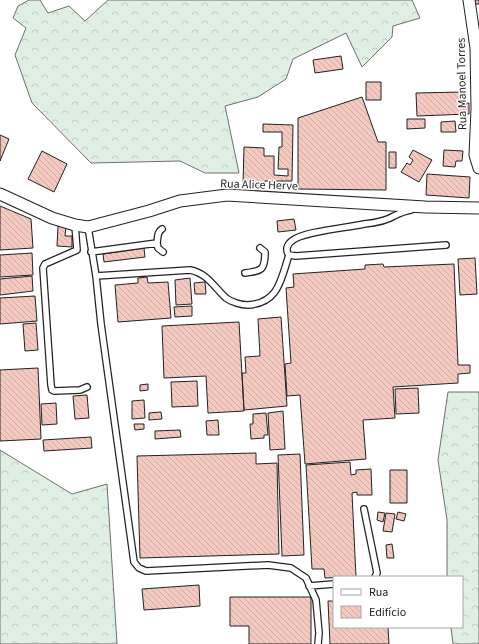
<svg xmlns="http://www.w3.org/2000/svg" width="479" height="644" font-family="'Source Sans 3',sans-serif">
<defs>
<pattern id="forest-crowns" width="20" height="18" patternUnits="userSpaceOnUse"><rect width="20" height="18" fill="#e0efe3"/><path d="M2 6a3 3 0 1 1 6 0M12 15a3 3 0 1 1 6 0" fill="none" stroke="#c0cdc2"/></pattern>
<pattern id="building-back-hatch" width="6" height="6" patternUnits="userSpaceOnUse"><rect width="6" height="6" fill="#f3c9c0"/><path d="M-1 5l2 2M0 0l6 6M5-1l2 2" fill="none" stroke="#d0aca5"/></pattern>
</defs>
<rect width="100%" height="100%" fill="#fff"/>
<path fill="url(#forest-crowns)" stroke="#6f6f6f" d="M29 0H40L48 13 69 6 85 21 108 0H412L420 18 393 26 392 37 362 67 346 33 293 59 286 79 258 97 225 106 239 173H205L180 161 91 163 32 103 15 55 26 28 13 18 18 6Z
M448 392H479V644H453L451 627H462V577H447V520L438 460Z
M0 450 72 494 107 484 117 644H0Z"/>
<path fill="url(#building-back-hatch)" stroke="#222" d="M472 0H479V4H472Z
M341 56 343 69 315 73 313 60Z
M366 82H381V100H366Z
M463 92V108H467L466 103H469V114L417 116 416 93Z
M362 97 378 142H386V190L298 189V118Z
M407 119H425V128L407 129Z
M455 121 456 132H441V122Z
M263 124 293 125 292 181H265V185H243L244 147 264 148V156H274V175L288 176V169H278L279 147H282V132H263Z
M0 135 9 139 0 161Z
M413 150 432 160 419 182 401 172 407 163 410 165 413 160 409 157Z
M444 150 463 151 462 161H456L455 167 443 166Z
M42 151 67 164 54 192 28 179Z
M389 152H396V168H389Z
M427 174 470 177 469 198 426 195Z
M0 206 31 219 33 248 0 250Z
M294 219 296 230 278 232 277 221Z
M58 226 66 227 65 236H72V247L57 246Z
M144 248 145 257 104 262 103 254Z
M32 253 33 275 0 277V255Z
M475 258 477 294 460 295 458 259Z
M383 264 384 267 454 264 458 365H470V373L458 374V383L393 387 395 418 363 420 366 459 305 464 300 395 287 396 285 364 291 363 286 288 294 287 293 274 365 269V265Z
M32 276 33 291 0 295V279Z
M147 277 148 283 168 282 171 318 118 322 115 285 138 283V278Z
M190 278 192 304 176 305 175 280Z
M205 282 206 294H195L194 283Z
M35 296 37 321 0 324V298Z
M192 306V316L175 317 174 307Z
M281 317 287 406 244 410 242 373H246L245 357 260 356 258 319Z
M239 322 244 411 208 413 206 376 164 378 162 326Z
M36 323 38 350 25 351 23 324Z
M38 368 41 439 0 441V370Z
M197 381 198 406 172 407 171 382Z
M148 384V390L140 391V385Z
M418 388 419 413 396 414 395 389Z
M87 395 89 418 75 419 73 396Z
M144 400 145 418 132 419V401Z
M56 403 57 424 42 425 41 404Z
M283 411 285 449 270 450 268 413Z
M161 412 162 419 149 420V413Z
M266 413 268 435H264V438L251 439 250 424H253V414Z
M218 420 219 435H207L206 421Z
M134 424H144V429L135 430Z
M180 430 181 437 155 439V431Z
M91 437 92 448 44 451 43 440Z
M256 453V464L277 463 279 554 140 558 137 456Z
M300 454 304 555 282 556 278 455Z
M350 462 351 475 356 474V470L371 469 372 495H357V492L352 493 356 577 325 578 324 569H312L306 465Z
M390 470H407V503H390Z
M378 512 385 513 383 522 377 520Z
M398 512 406 514 404 521 396 519Z
M386 513 395 514 392 532 383 531Z
M392 544 394 558H387L386 545Z
M199 585 200 606 144 610 142 589Z
M230 597H311V644H249V626H230Z
M328 601H334V627H388L389 644H330Z"/>
<g fill="none" stroke-linecap="round" stroke-linejoin="round">
<defs>
<path id="service" d="M411 210C404 211 400 213 394 216 386 221 374 223 364 224 347 228 306 231 293 240 287 244 285 250 289 255L296 256 446 245
M75 225 77 250 45 264 43 268 51 385 52 390 54 391 80 390 87 387
M88 227 96 276 101 324 134 562 139 568 146 571 268 565 291 568 306 578 316 600 319 633 318 644
M157 243 158 248 163 252
M91 252 157 243C158 237 157 232 162 229
M245 273C262 271 265 270 265 252L260 248
M96 276 190 270C207 273 214 287 226 298 231 302 241 305 248 305 279 303 281 279 289 255
M364 509 377 573 375 577
M309 586 334 584"/>
<path id="minor" d="M469 0 476 48 477 109 475 155 479 168
M0 194 52 218 75 225 88 227 149 211 180 201 227 195 425 207 479 208"/>
</defs>
<use href="#service" stroke="#222" stroke-width="8"/>
<use href="#minor" stroke="#222" stroke-width="13"/>
<use href="#service" stroke="#fff" stroke-width="5.5"/>
<use href="#minor" stroke="#fff" stroke-width="11"/>
</g>
<g text-anchor="middle" dominant-baseline="central" stroke-width="3" stroke-linejoin="round" paint-order="stroke">
<g font-size="12" fill="#222" stroke="#fff">
<text transform="translate(462 84) rotate(-91)">Rua Manoel Torres</text>
<text transform="translate(259 185) rotate(2)">Rua Alice Herve</text>
</g>
</g>
<rect x="333" y="576" width="130" height="52" fill="#ffffff" stroke="#a7a7a7"/>
<rect x="341" y="589" width="20" height="6" fill="#ffffff" stroke="#a7a7a7"/>
<text x="369" y="596" font-size="12" fill="#222222">Rua</text>
<rect x="341" y="606" width="20" height="12" fill="url(#building-back-hatch)" stroke="#a7a7a7"/>
<text x="369" y="616" font-size="12" fill="#222222">Edifício</text>
</svg>
